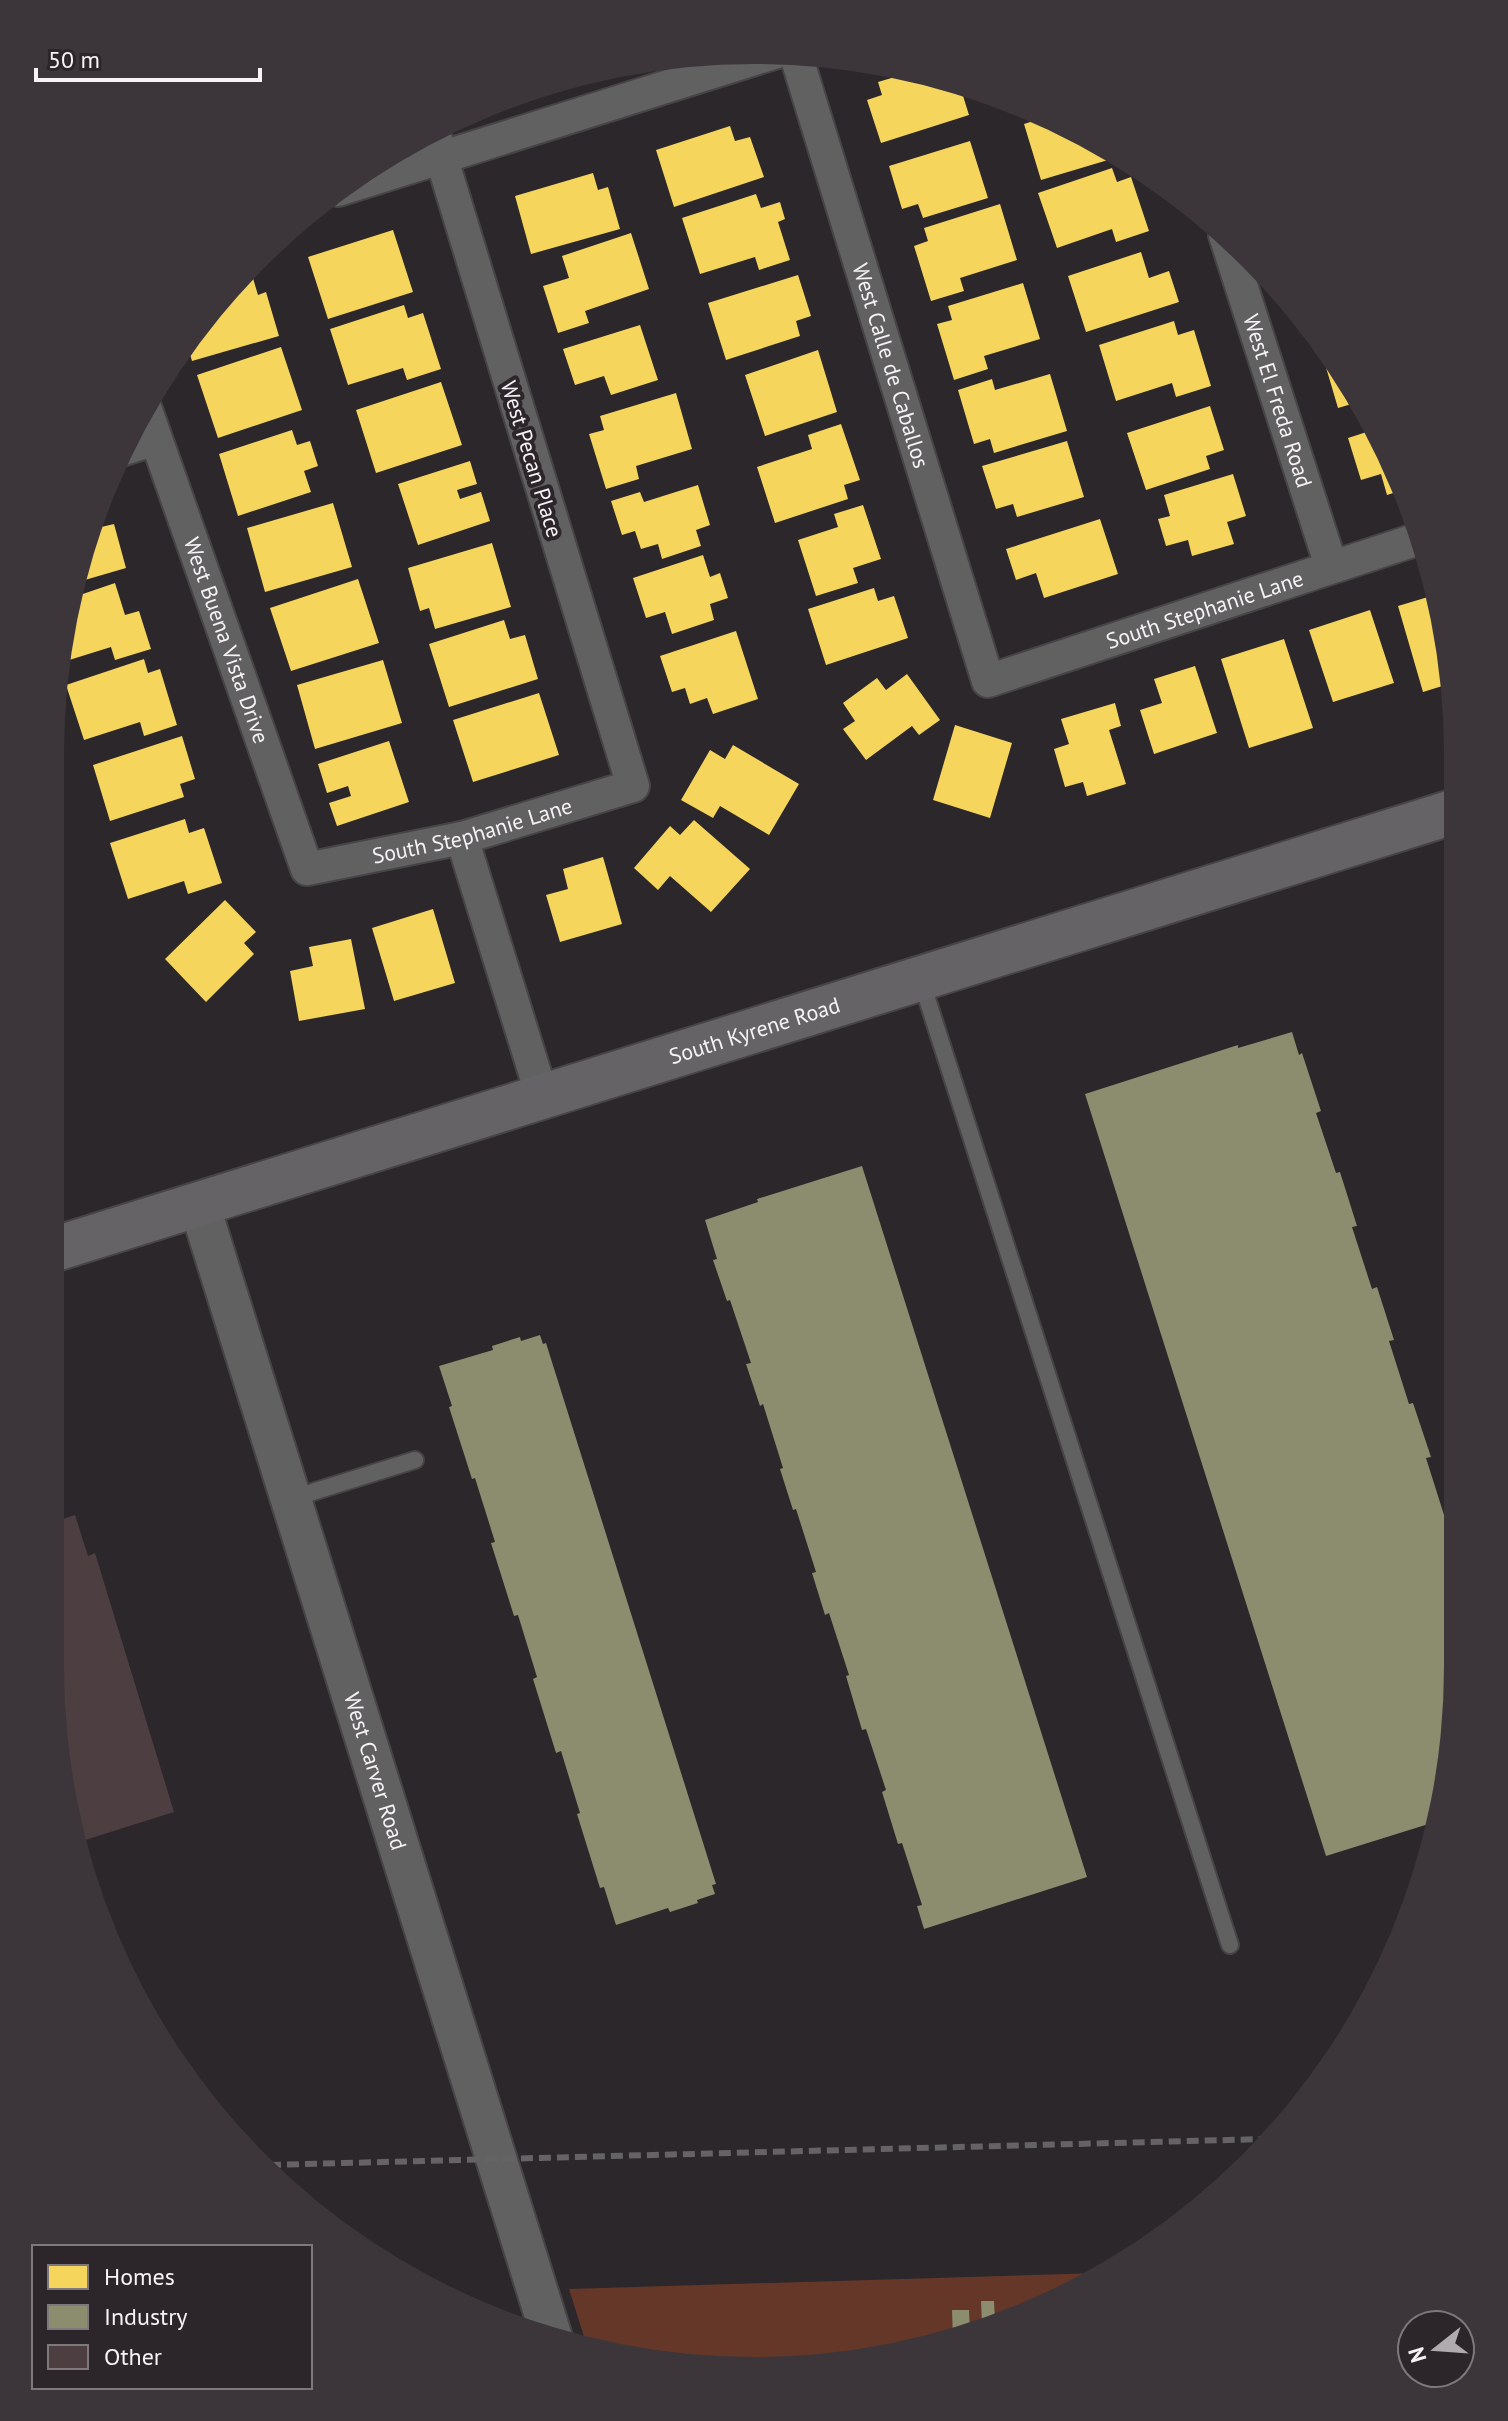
<svg xmlns="http://www.w3.org/2000/svg" width="1508" height="2421" font-family="'PT Sans',sans-serif">
<rect width="100%" height="100%" fill="#2b272a"/>
<path fill="#643729" d="M1100 2273 937 2347 754 2371 586 2343 569 2289Z"/>
<path fill="#f6d55c" d="M915 71 937 74 959 83 969 115 881 143 867 100 882 95 878 82Z
M1049 116 1066 123 1104 147 1108 160 1041 180 1024 124Z
M730 126 735 141 750 137 764 177 674 207 656 150Z
M970 141 988 198 923 218 918 204 902 209 889 166Z
M1112 168 1117 182 1131 177 1149 231 1116 242 1112 229 1057 248 1038 193Z
M593 173 598 190 608 187 620 229 531 254 515 196Z
M756 194 761 208 780 202 785 219 778 222 790 260 759 270 755 257 700 274 682 218Z
M1000 204 1017 260 960 278 964 291 931 301 914 246 928 241 924 228Z
M393 230 413 292 328 319 308 257Z
M631 233 649 289 585 311 589 323 558 333 543 286 569 278 562 256Z
M1141 252 1149 278 1169 271 1179 302 1086 332 1068 276Z
M252 275 258 295 266 292 279 336 192 361 186 341 196 325 240 278Z
M798 275 811 316 796 321 800 336 726 360 708 303Z
M1023 283 1040 339 984 356 988 369 954 380 937 324 952 320 948 306Z
M404 305 408 318 423 313 441 369 407 380 403 368 348 385 330 329Z
M1174 321 1178 335 1194 330 1211 386 1176 397 1172 383 1116 401 1099 345Z
M640 325 658 380 611 395 604 376 575 385 563 349Z
M281 347 302 410 218 438 197 375Z
M818 350 837 412 765 436 745 375Z
M1332 362 1366 414 1359 416 1355 403 1338 408 1325 364Z
M1050 374 1067 431 994 453 990 439 974 444 958 390 992 379 995 390Z
M441 382 462 445 376 473 356 410Z
M676 393 692 449 636 466 639 479 606 489 589 434 604 430 600 416Z
M1210 406 1224 450 1206 456 1210 469 1146 490 1127 433Z
M841 424 860 480 844 485 848 499 775 523 757 467 812 449 808 435Z
M1376 429 1385 442 1403 490 1387 495 1381 474 1361 480 1348 438Z
M292 430 297 445 310 441 318 466 304 471 311 492 238 516 219 454Z
M1067 441 1084 497 1017 517 1013 504 996 509 982 466Z
M470 461 477 484 457 490 460 499 481 492 490 521 418 545 398 484Z
M1233 474 1246 516 1227 522 1234 544 1192 556 1188 540 1166 546 1158 519 1170 516 1164 495Z
M698 485 710 525 696 530 701 546 662 559 658 544 641 549 635 531 622 535 611 501 640 492 644 502Z
M333 503 352 567 265 592 247 528Z
M863 505 881 559 853 568 858 583 816 596 798 540 838 527 834 514Z
M94 519 97 528 114 524 126 568 78 582Z
M1100 519 1118 574 1044 598 1036 573 1016 580 1006 549Z
M492 543 511 607 435 629 429 608 420 611 408 568Z
M703 555 710 577 720 573 728 598 710 604 714 620 672 634 665 612 646 618 633 578Z
M358 579 379 643 291 671 270 608Z
M115 583 125 615 139 611 151 649 115 660 111 647 66 661 61 646 74 597Z
M874 588 878 601 894 596 908 638 826 665 808 609Z
M1438 594 1452 683 1423 692 1398 606Z
M1370 610 1394 683 1333 702 1309 630Z
M504 620 510 639 525 635 538 679 449 707 429 644Z
M736 631 758 699 713 714 707 698 690 704 685 688 672 692 660 656Z
M1284 639 1313 728 1249 748 1221 659Z
M144 659 148 673 160 669 177 725 144 736 140 722 84 740 66 685Z
M383 660 402 723 315 749 297 685Z
M1195 666 1217 733 1154 754 1140 710 1162 703 1154 679Z
M907 674 940 720 919 735 912 726 866 760 843 729 855 721 843 703 877 678 886 690Z
M539 693 559 755 473 782 453 720Z
M1115 703 1121 726 1109 730 1126 784 1087 796 1083 782 1065 787 1054 749 1069 744 1061 719Z
M955 725 1012 743 990 818 933 800Z
M182 736 195 779 180 784 184 797 110 821 93 765Z
M389 741 409 802 337 826 329 803 351 796 348 786 327 793 318 764Z
M733 745 799 784 769 835 720 806 713 818 681 800 710 750 725 759Z
M185 819 189 833 204 828 222 883 188 894 184 881 128 899 110 843Z
M694 820 750 869 711 912 670 876 658 890 634 868 670 826 680 835Z
M603 857 622 924 560 942 546 895 568 889 563 869Z
M225 900 256 932 244 943 254 954 206 1002 165 959Z
M433 909 455 983 394 1001 372 928Z
M351 939 365 1009 299 1021 290 971 313 966 309 947Z"/>
<path fill="#8c8c6e" d="M1292 1032 1299 1055 1302 1053 1321 1111 1316 1113 1336 1173 1340 1172 1357 1226 1352 1227 1372 1289 1377 1287 1394 1340 1389 1341 1409 1404 1413 1403 1431 1457 1426 1458 1445 1518 1448 1517 1453 1533 1452 1758 1435 1822 1326 1856 1085 1094 1238 1045V1048Z
M862 1166 1087 1877 924 1929 917 1906 922 1905 902 1843 898 1844 882 1792 886 1790 866 1729 862 1730 846 1676 849 1675 829 1613 825 1615 812 1573 816 1572 796 1509 793 1510 780 1469 783 1468 763 1404 760 1406 746 1364 751 1363 730 1300 727 1301 713 1260 717 1259 705 1220 758 1202 757 1199Z
M540 1335 543 1344 546 1343 716 1884 712 1885 715 1894 697 1900 698 1903 670 1912 668 1908 616 1925 604 1887 600 1888 577 1814 580 1813 561 1751 556 1753 533 1679 537 1677 518 1615 514 1616 491 1543 495 1542 475 1478 472 1479 449 1407 452 1406 439 1366 493 1350 492 1346 520 1337 521 1341Z
M981 2301H994L995 2321 985 2325H982Z
M952 2310H969L970 2332 953 2339Z"/>
<path fill="#4d3e42" d="M51 1490H56L63 1519 75 1515 88 1556 95 1553 174 1812 79 1842 50 1667Z"/>
<g fill="none" stroke-linecap="round" stroke-linejoin="round">
<defs>
<path id="service" d="M921 980 1230 1945
M290 1499 415 1460"/>
<g id="minor">
<path id="s1" d="M795 52 988 681 1421 538"/>
<path d="M338 190 777 52"/>
<path id="s2" d="M1225 235 1331 566"/>
<path id="s3" d="M146 410 307 869 462 838 633 786 433 130"/>
<path d="M124 449 155 439"/>
<path d="M462 838 542 1096"/>
</g>
<g id="tertiary">
<path id="s4" d="M199 1204 552 2338"/>
</g>
<g id="secondary">
<path id="s5" d="M52 1250 1456 811"/>
</g>
</defs>
<use href="#service" stroke="#474446" stroke-width="20"/>
<use href="#minor" stroke="#474446" stroke-width="36"/>
<use href="#tertiary" stroke="#474446" stroke-width="44"/>
<use href="#secondary" stroke="#474446" stroke-width="48"/>
<use href="#service" stroke="#616162" stroke-width="16"/>
<use href="#minor" stroke="#616162" stroke-width="32"/>
<use href="#tertiary" stroke="#616162" stroke-width="40"/>
<use href="#secondary" stroke="#656366" stroke-width="44"/>
<path stroke="#666366" stroke-width="6" stroke-dasharray="12 6" stroke-linecap="butt" d="M269 2165 1266 2139"/>
</g>
<g text-anchor="middle" dominant-baseline="central" stroke-width="8" stroke-linejoin="round" paint-order="stroke">
<g font-size="22" fill="#f6f2f5" stroke="#2c262b">
<text stroke="none"><textPath href="#s1" startOffset="328">West Calle de Caballos</textPath></text>
<text stroke="none"><textPath href="#s2" startOffset="174">West El Freda Road</textPath></text>
<text transform="translate(532 459) rotate(73)">West Pecan Place</text>
<text stroke="none"><textPath href="#s1" startOffset="886">South Stephanie Lane</textPath></text>
<text stroke="none"><textPath href="#s3" startOffset="244">West Buena Vista Drive</textPath></text>
<text stroke="none"><textPath href="#s3" startOffset="656">South Stephanie Lane</textPath></text>
<text stroke="none"><textPath href="#s5" startOffset="736">South Kyrene Road</textPath></text>
<text stroke="none"><textPath href="#s4" startOffset="594">West Carver Road</textPath></text>
</g>
</g>
<path d="M0 0H1508V2421H0ZM754 64H754A690 690 0 0 1 1444 754V1667A690 690 0 0 1 754 2357H754A690 690 0 0 1 64 1667V754A690 690 0 0 1 754 64Z" fill="#3c363b" fill-rule="evenodd"/>
<rect x="32" y="2245" width="280" height="144" fill="#2c262b" stroke="#7d787c" stroke-width="2"/>
<rect x="48" y="2265" width="40" height="24" fill="#f6d55c" stroke="#7d787c" stroke-width="2"/>
<text x="104" y="2285" font-size="24" fill="#f6f2f5">Homes</text>
<rect x="48" y="2305" width="40" height="24" fill="#8c8c6e" stroke="#7d787c" stroke-width="2"/>
<text x="104" y="2325" font-size="24" fill="#f6f2f5">Industry</text>
<rect x="48" y="2345" width="40" height="24" fill="#4d3e42" stroke="#7d787c" stroke-width="2"/>
<text x="104" y="2365" font-size="24" fill="#f6f2f5">Other</text>
<g transform="translate(1436 2349) rotate(253)"><circle r="38" fill="#2c262b" stroke="#7d787c" stroke-width="2"/>
<path d="M0-6L14 30L0 20L-14 30Z" fill="#afabae"/>
<text y="-12" font-size="22" font-weight="bold" text-anchor="middle" fill="#f6f2f5">N</text>
</g>
<path d="M36 68v12h224v-12" fill="none" stroke="#f6f2f5" stroke-width="4"/>
<text x="48" y="68" font-size="24" fill="#f6f2f5" stroke="#2c262b" stroke-width="6" paint-order="stroke">50 m</text>
</svg>
